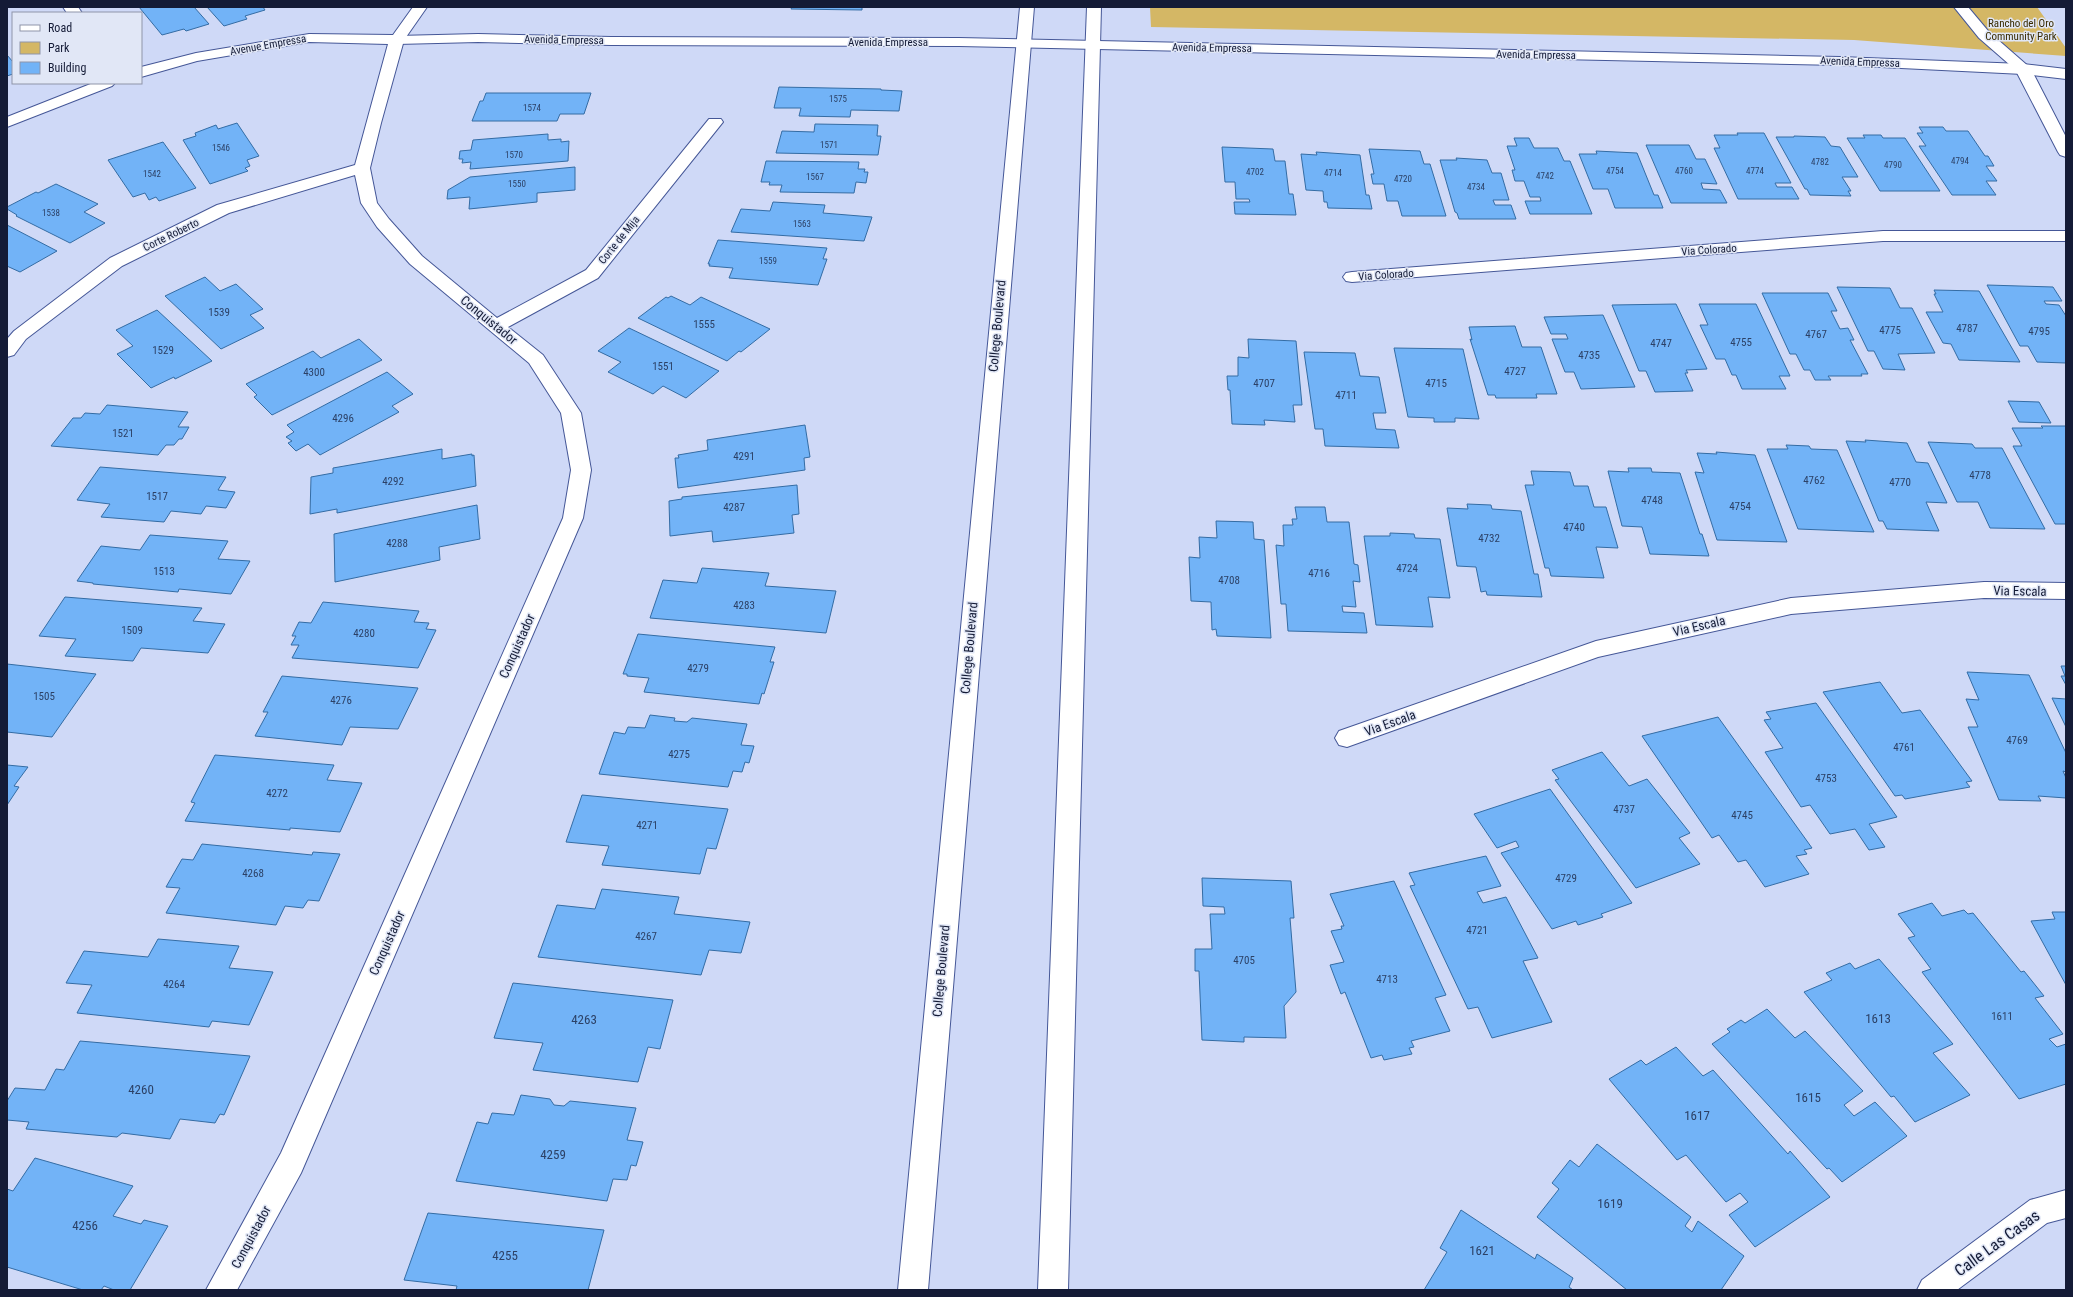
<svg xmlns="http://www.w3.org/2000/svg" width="2073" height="1297" font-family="'Roboto Condensed',sans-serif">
<rect width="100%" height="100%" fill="#cfd9f7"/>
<path fill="#d4b765" d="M1150 7H2037L2066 48V56L1854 40 1151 27Z"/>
<path fill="#72b3f7" stroke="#346ca4" d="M139 7H194L209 24 186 31 184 29 162 35Z
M207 7H263L265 10 245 16 247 19 224 26Z
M792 7H862V10L791 9Z
M7 55 13 62V74L7 76Z
M779 87 881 89V90L902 91 899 111 851 110 850 117 799 116 801 108H774Z
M486 93H591L584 114H560L557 121H472L480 101H483Z
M237 123 259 156 247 160 250 166 245 168 248 171 210 184 183 140 196 136 195 133 216 125 218 129Z
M815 124 878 125 877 136H881L878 155 776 153 782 131 814 132Z
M1919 127H1943L1946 131H1968L1985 156H1988L1994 166H1986L1997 181H1986L1996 195H1952L1919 146H1926L1917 133H1923Z
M1737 133H1764L1791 183H1775L1777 187H1792L1799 199H1738L1714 148H1720L1714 135H1738Z
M548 134V140L561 139V142L569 141 568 161 470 169 471 162 462 163 463 159H459L460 151 471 150 473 140Z
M1863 135H1881L1883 138H1905L1940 191H1880L1847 138H1865Z
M1794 136 1825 137 1831 146 1840 147 1858 177H1842L1851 191H1848L1851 196 1810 195 1807 189H1805L1776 137H1794Z
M1514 138H1529L1534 148H1558L1564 161H1570L1592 214H1530L1525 201H1541L1540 197H1530L1524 181H1515L1512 170H1515L1507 146H1517Z
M163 142 196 188 159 201 156 197 149 200 145 193 133 197 108 160Z
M1646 145H1689L1696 159H1705L1717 184 1701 183 1703 189 1720 190 1727 203H1671Z
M1222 147 1273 149 1275 161H1285L1289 194H1293L1296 215 1235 214 1234 202H1250L1249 199H1236L1235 182H1225Z
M1369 149 1420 151 1424 164H1430L1446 216H1402L1398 201H1387L1384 184H1373L1371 174H1374Z
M1596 151 1637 153 1654 195H1658L1663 208H1615L1608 189H1593L1579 154H1597Z
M1316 152 1360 155 1366 195H1369L1372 209 1328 208 1327 202H1324L1323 191 1306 190 1301 154 1317 155Z
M1456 158 1487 160 1492 173H1501L1509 200H1493L1495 205H1511L1516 219H1459L1457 213 1455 212 1440 160H1457Z
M766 161 859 162 858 169H865L864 172H868L866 183 856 182 854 193 780 192 782 185H769L770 182H761Z
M575 167V190L537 193V202L469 209 470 197 447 199 448 190 470 177Z
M56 184 98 204 84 212 105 223 70 243 16 216 17 215 7 209V207L36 192 38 193Z
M773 202 825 205 823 213 872 217 864 241 731 232 741 209 770 211Z
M7 225 57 251 20 272 9 267 7 266Z
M718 240 827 248 823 259H827L818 285 729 278 733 268 709 266 710 264H708Z
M205 277 220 291 236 284 263 309 250 315 264 328 221 349 165 296Z
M1987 285 2053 287 2062 301H2044L2046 304 2059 305 2066 316V363L2037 362 2028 346H2020Z
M1837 287 1890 288 1900 308H1912L1935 353 1898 354 1905 370 1883 369 1874 351H1868Z
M1934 290 1979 291 2020 362 1959 360 1951 344 1943 343 1926 312H1943L1934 294H1936Z
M1762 293H1828L1837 311H1831L1840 329 1848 328 1854 340H1850L1868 374H1861L1862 376H1828L1831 380H1815L1810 370H1804L1796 354H1790Z
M671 296 690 305 701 297 770 329 741 352 739 351 727 361 638 318 666 297 668 298Z
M1676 304 1707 369 1686 370 1688 373H1685L1693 391 1655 392 1646 371H1639L1612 305Z
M1699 304H1756L1790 376H1779L1786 389H1742L1736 375H1732L1725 359H1716L1700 325H1708Z
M157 310 212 361 175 379 174 377 151 388 117 354 133 346 116 330Z
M1603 315 1635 387 1581 389 1574 372H1565L1552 339H1568L1566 334H1551L1544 317Z
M1515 326 1522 347H1541L1557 394H1536L1537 398H1496L1495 395H1488L1470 339 1472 340 1469 327Z
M629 328 719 371 686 398 663 386 653 394 608 372 621 362 598 351Z
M359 339 382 360 272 415 254 397 257 395 246 384 313 351 321 358Z
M1248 339 1296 341 1302 405H1293L1295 422 1264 420 1265 425 1232 424 1230 390H1228L1227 376H1238V357L1249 358Z
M1394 348 1463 349 1479 419 1455 418V422H1434V418L1408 417Z
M1304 352 1355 353 1360 376 1379 377 1386 413H1373L1376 429 1395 430 1399 448 1325 446 1323 429H1315Z
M387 372 413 394 392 406 399 412 320 455 308 444 296 451 288 443 292 441 286 437 294 432 287 425Z
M2008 401 2039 402 2051 423 2019 422Z
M107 405 188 412 178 427H189L182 439H179L174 445H166L158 455 51 446 73 418H81L85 413 100 414Z
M805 425 810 457 804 458 805 470 678 488 675 458H679L678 455 708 450 707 440Z
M2041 426H2066V524H2055L2013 446H2022L2012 428H2043Z
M1865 440 1907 443 1916 462 1928 463 1947 503 1926 502 1939 531 1887 529 1883 521H1879L1846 441 1866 442Z
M1928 442 1972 444 1975 448H2002L2045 529 1990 528 1978 502H1957Z
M1786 445 1809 446 1811 449 1837 450 1874 532 1798 529 1767 449H1788Z
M442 449V459L472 454V456L474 455 476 486 337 513V509L310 514 311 477 333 473V468Z
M1716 452 1755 455 1787 542 1717 540 1695 472 1704 473 1697 453 1717 454Z
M100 467 226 477 218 490 235 492 226 508 206 506 201 514 171 511 164 522 101 517 110 504 77 500Z
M1628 468H1651L1652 472 1680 473 1700 534H1702L1709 556 1650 554 1642 527 1622 526 1608 471 1629 472Z
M1531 471 1570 472 1574 486H1588L1594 507H1606L1618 548 1596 547 1604 578 1551 576 1549 568H1545L1525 485H1534Z
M797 485 799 514 792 515 794 533 713 542 712 531 670 536 669 501 682 499V497Z
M1467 504 1491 505 1492 509 1521 511 1534 574H1538L1542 597 1487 595 1486 591 1481 592 1476 567 1457 566 1447 508 1468 509Z
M477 505 480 539 439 547 440 560 335 582 334 534Z
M1295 507H1325L1327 522H1349L1354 564 1358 565 1360 582 1353 581 1356 607 1342 606 1343 612 1364 613 1367 633 1288 631 1286 604H1281L1276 545 1284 546 1283 525H1293L1292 519H1297Z
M1216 521 1253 522 1254 539 1264 540 1271 638 1217 636 1216 629 1212 630 1211 602 1191 601 1189 557 1200 558 1199 537 1217 538Z
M1390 533 1414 534 1415 538 1440 539 1450 598 1428 597 1433 627 1376 625 1364 536H1390Z
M150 535 228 541 218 559 250 561 231 594 179 589 178 592 93 584V583L77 581 101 546 140 550Z
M702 568 769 573 765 586 836 591 826 633 650 618 663 580 697 583Z
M65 597 202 608 193 621 225 624 208 653 141 648 133 661 65 656 76 639 39 636Z
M323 602 419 611 414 622 429 623 426 629 436 630 418 668 292 658 299 645H291L296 636H292L299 622 311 623Z
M638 634 775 647 770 662H774L764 694 762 693 759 704 644 692 649 678 627 676V674H623Z
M7 664 96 674 52 737 7 732Z
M2061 666H2066V685L2061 676H2065Z
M1967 672 2029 675 2066 753V772L2063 771 2066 778V798L2038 796 2041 801 1999 800 1968 727H1978L1966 699 1979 700Z
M282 676 418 688 398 729 350 727 342 745 255 736 268 712H263Z
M1880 682 1902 713 1920 710 1972 781 1966 782 1970 787 1905 799 1902 795 1895 796 1823 692Z
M2052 698 2066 699V727Z
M1816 703 1897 817 1869 824 1885 847 1869 850 1855 829 1830 834 1810 805 1801 807 1765 752 1783 748 1764 720 1771 719 1766 712Z
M650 715 675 718 674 721 687 722 692 718 747 724 741 745 754 746 749 763 745 762 742 772 733 771 728 787 599 774 614 732 625 734 628 727 645 728Z
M1718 717 1812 848 1804 850 1807 854 1796 856 1809 874 1765 887 1746 860 1738 862 1719 835 1712 838 1642 736Z
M1602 752 1629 786 1647 779 1690 833 1679 838 1700 864 1636 888 1555 780 1559 779 1552 770Z
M215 755 334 765 327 780 362 783 340 832 290 828V830L185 821 195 803 191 802Z
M7 765 28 767 14 786 19 787 7 805Z
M1550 789 1632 903 1601 914 1603 917 1578 925 1576 921 1552 929 1501 853 1519 847 1516 841 1497 848 1474 814Z
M582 795 728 809 716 849 707 848 700 874 602 865 609 846 566 842Z
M202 844 312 855 313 852 340 854 319 901 308 900 303 908 285 906 276 925 166 913 180 888 166 887 182 859 193 860Z
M1486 856 1501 886 1477 892 1483 903 1506 897 1538 958 1523 961 1552 1022 1492 1038 1478 1007 1468 1009 1410 886 1415 885 1409 873Z
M1202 878 1291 881 1294 918H1290L1296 992 1284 1006 1286 1038 1244 1037V1042L1202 1040 1199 971H1195V949H1212L1210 914H1225L1224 907 1203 906Z
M1394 881 1446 995 1435 998 1450 1031 1411 1041 1414 1047 1409 1048 1412 1054 1384 1060 1382 1055 1371 1058 1345 992 1341 994 1330 965 1344 962 1331 931 1342 929 1341 926H1344L1330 894Z
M602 889 679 897 674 914 750 922 741 953 709 950 701 975 538 957 557 905 595 909Z
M1932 903 1942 916 1964 910 1968 914 1973 913 2021 972 2024 971 2044 996 2035 998 2063 1034 2049 1039 2057 1047 2066 1044V1084L2019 1099 1922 972 1931 969 1908 938 1915 936 1898 914Z
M2052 912H2066V985L2031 921 2055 919Z
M158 939 239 946 229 968 273 972 249 1025 212 1021 209 1027 77 1013 92 985 66 983 84 951 148 957Z
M1879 959 1953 1044 1933 1053 1970 1095 1915 1122 1894 1096 1891 1097 1804 992 1832 980 1826 973 1850 963 1855 969Z
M513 983 673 1000 660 1049 648 1047 638 1082 533 1070 543 1043 494 1038Z
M1767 1009 1795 1038 1805 1031 1863 1091 1844 1105 1854 1116 1875 1102 1907 1136 1842 1182 1829 1168 1827 1169 1712 1044 1730 1032 1727 1029 1741 1020 1745 1023Z
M80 1041 250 1056 224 1115 220 1114 215 1123 180 1119 170 1139 122 1133 117 1137 26 1129 29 1122 7 1120V1101L15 1088 45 1090 56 1069 64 1070Z
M1676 1047 1703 1076 1713 1070 1788 1154 1790 1151 1830 1197 1755 1247 1729 1215 1748 1202 1740 1193 1726 1202 1686 1155 1677 1160 1609 1079 1641 1060 1646 1065Z
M521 1095 550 1099 554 1105 564 1106 570 1101 636 1108 627 1140 643 1142 636 1166 631 1165 627 1180 613 1179 607 1201 456 1181 477 1122 488 1124 492 1113 514 1115Z
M1597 1144 1691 1217 1685 1226 1692 1232 1698 1221 1744 1256 1721 1290H1627L1537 1217 1559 1189 1552 1183 1570 1160 1579 1167Z
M35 1158 133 1186 113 1216 141 1224 144 1220 168 1226 130 1290H114L104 1286 101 1290H83L7 1267V1189L13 1191Z
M1461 1210 1535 1259 1537 1254 1573 1278 1569 1287 1573 1290H1424L1447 1252 1440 1248Z
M428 1213 604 1230 588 1290H456L457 1286 404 1280Z"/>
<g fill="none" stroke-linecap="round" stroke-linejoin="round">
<defs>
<path id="lane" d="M1954 7H1968L1989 32 2028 66 2030 69 2028 72H2018L1979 38Z"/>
<path id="street" d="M63 7H78L82 13H67Z
M413 7H427L404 40 381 123 370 168 377 203 389 219 422 256 497 318 586 270 709 119H721L723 122 598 278 508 327 543 355 581 413 591 470 583 518 301 1173 237 1290H206L281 1153 563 518 571 470 561 413 529 363 410 264 377 227 361 203 355 175 229 213 122 266 26 339 14 355 7 357V339L14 331 110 258 217 205 355 165 388 44 309 42 197 61 141 77V67L196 53 309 34 393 35Z
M2023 64 2028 66 2031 69 2066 137V157L2060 155 2058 152 2015 69 2018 66Z
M93 83H115L112 86 7 127V117Z
M1883 231H2066V241H1883L1352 282 1346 281 1343 277 1346 273 1352 272Z
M1984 582 2066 583V599L1984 598 1791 614 1598 657 1347 747 1339 745 1335 738 1339 731 1596 641 1791 598Z
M2066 1190V1218L2047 1223 1957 1290H1917L1922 1280 2030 1200Z"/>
<path id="secondary" d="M478 34 611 37 959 38 1840 57 2023 64 2066 69V79L2023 74 1840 65 959 46 611 45 478 42 397 44 392 43 390 40 392 37 397 36Z"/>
<path id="primary" d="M1020 7H1034L928 1290H898Z
M1087 7H1101L1068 1290H1038Z"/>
</defs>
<use href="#lane" stroke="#455797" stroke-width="2"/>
<use href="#street" stroke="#455797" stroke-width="2"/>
<use href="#secondary" stroke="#455797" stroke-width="2"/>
<use href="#primary" stroke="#455797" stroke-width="2"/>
<use href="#lane" fill="#fff" fill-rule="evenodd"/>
<use href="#street" fill="#fff" fill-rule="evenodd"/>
<use href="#secondary" fill="#fff" fill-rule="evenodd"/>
<use href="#primary" fill="#fff" fill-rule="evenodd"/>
</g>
<g text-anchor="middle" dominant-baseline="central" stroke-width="3" stroke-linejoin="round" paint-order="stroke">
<g font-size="9" fill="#2c4166">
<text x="838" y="99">1575</text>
<text x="532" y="108">1574</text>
<text x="829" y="145">1571</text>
<text x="221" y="148">1546</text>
<text x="514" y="155">1570</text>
<text x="1960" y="161">4794</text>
<text x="1820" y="162">4782</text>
<text x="1893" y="165">4790</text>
<text x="1615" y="171">4754</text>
<text x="1684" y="171">4760</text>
<text x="1755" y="171">4774</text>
<text x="1255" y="172">4702</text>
<text x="1333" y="173">4714</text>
<text x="152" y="174">1542</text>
<text x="1545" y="176">4742</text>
<text x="815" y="177">1567</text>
<text x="1403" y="179">4720</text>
<text x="517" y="184">1550</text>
<text x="1476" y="187">4734</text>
<text x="51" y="213">1538</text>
<text x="802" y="224">1563</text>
<text x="768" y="261">1559</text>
</g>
<g font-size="11" fill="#382b01" stroke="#e1e7f6">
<text x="2021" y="23">Rancho del Oro<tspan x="2021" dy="13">Community Park</tspan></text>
</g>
<g font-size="11" fill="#141b36" stroke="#e1e7f6">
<text transform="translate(564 40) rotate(1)">Avenida Empressa</text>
<text x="888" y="42">Avenida Empressa</text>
<text transform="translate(268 45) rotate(-10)">Avenue Empressa</text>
<text transform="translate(1212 48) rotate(1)">Avenida Empressa</text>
<text transform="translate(1536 55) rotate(1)">Avenida Empressa</text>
<text transform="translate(1860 62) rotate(2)">Avenida Empressa</text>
<text transform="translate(171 235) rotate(-26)">Corte Roberto</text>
<text transform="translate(619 240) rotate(-51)">Corte de Mija</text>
<text transform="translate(1709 250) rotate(-4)">Via Colorado</text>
<text transform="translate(1386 275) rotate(-4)">Via Colorado</text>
</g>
<g font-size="11" fill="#2c4166">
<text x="219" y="312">1539</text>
<text x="704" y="324">1555</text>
<text x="1967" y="328">4787</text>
<text x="1890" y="330">4775</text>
<text x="2039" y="331">4795</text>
<text x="1816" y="334">4767</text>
<text x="1741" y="342">4755</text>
<text x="1661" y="343">4747</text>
<text x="163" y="350">1529</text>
<text x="1589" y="355">4735</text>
<text x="663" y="366">1551</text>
<text x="1515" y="371">4727</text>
<text x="314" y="372">4300</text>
<text x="1264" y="383">4707</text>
<text x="1436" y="383">4715</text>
<text x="1346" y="395">4711</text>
<text x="343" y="418">4296</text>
<text x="123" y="433">1521</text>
<text x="744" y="456">4291</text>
<text x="1980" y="475">4778</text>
<text x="1814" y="480">4762</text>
<text x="393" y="481">4292</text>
<text x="1900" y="482">4770</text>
<text x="157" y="496">1517</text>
<text x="1652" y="500">4748</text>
<text x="1740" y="506">4754</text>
<text x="734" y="507">4287</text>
<text x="1574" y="527">4740</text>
<text x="1489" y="538">4732</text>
<text x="397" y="543">4288</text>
<text x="1407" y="568">4724</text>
<text x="164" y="571">1513</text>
<text x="1319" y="573">4716</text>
<text x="1229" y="580">4708</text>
<text x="744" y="605">4283</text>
<text x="132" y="630">1509</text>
<text x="364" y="633">4280</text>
<text x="698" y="668">4279</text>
<text x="44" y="696">1505</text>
<text x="341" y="700">4276</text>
<text x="2017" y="740">4769</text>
<text x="1904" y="747">4761</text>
<text x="679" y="754">4275</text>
<text x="1826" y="778">4753</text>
<text x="277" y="793">4272</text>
<text x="1624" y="809">4737</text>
<text x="1742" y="815">4745</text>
<text x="647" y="825">4271</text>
<text x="253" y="873">4268</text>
<text x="1566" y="878">4729</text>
<text x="1477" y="930">4721</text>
<text x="646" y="936">4267</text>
<text x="1244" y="960">4705</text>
<text x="1387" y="979">4713</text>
<text x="174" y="984">4264</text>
<text x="2002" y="1016">1611</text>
</g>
<g font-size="13" fill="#141b36" stroke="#e1e7f6">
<text transform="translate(489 320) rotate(39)">Conquistador</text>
<text transform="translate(997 326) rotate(-85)">College Boulevard</text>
<text transform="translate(2020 591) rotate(1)">Via Escala</text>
<text transform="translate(1699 626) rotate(-13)">Via Escala</text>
<text transform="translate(517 646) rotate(-66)">Conquistador</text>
<text transform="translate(969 648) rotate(-85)">College Boulevard</text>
<text transform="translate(1390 723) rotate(-20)">Via Escala</text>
<text transform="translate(387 943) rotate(-66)">Conquistador</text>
<text transform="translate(941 971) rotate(-85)">College Boulevard</text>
<text transform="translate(251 1237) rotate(-62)">Conquistador</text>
</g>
<g font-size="13" fill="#2c4166">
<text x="1878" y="1018">1613</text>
<text x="584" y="1019">4263</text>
<text x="141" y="1089">4260</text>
<text x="1808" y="1097">1615</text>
<text x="1697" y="1115">1617</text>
<text x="553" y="1154">4259</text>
<text x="1610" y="1203">1619</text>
<text x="85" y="1225">4256</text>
<text x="1482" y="1250">1621</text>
<text x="505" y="1255">4255</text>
</g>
<g font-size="16" fill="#141b36" stroke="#e1e7f6">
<text transform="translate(1997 1243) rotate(-36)">Calle Las Casas</text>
</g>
</g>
<rect width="2073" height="1297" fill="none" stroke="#141b36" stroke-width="16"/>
<rect x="12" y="12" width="130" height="72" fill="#e1e7f6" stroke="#8f95a9"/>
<rect x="20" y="25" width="20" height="6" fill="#ffffff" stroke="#8f95a9"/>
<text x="48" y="32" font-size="12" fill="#141b36">Road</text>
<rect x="20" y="42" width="20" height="12" fill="#d4b765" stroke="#8f95a9"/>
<text x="48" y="52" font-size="12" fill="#141b36">Park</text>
<rect x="20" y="62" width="20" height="12" fill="#72b3f7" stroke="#8f95a9"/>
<text x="48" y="72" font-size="12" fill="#141b36">Building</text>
</svg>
